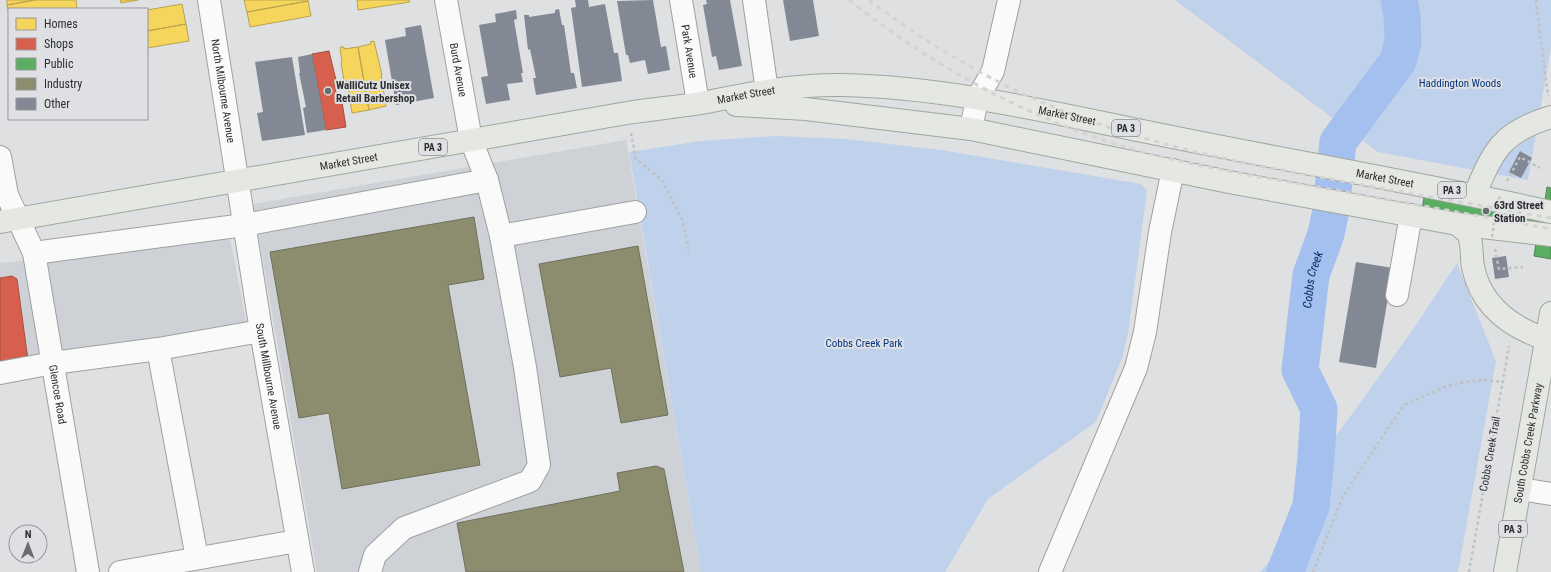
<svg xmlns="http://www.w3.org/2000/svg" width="1551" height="572" font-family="'Roboto Condensed',sans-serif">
<rect width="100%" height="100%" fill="#dfe0e2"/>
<path fill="#ced2d7" d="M626 140 701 572H317L253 204Z
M230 238 247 326 0 367V263Z"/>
<path fill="#c0d1eb" d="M1175 0H1551V47L1528 180 1378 152Z
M776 136 846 139 941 150 1141 184 1147 191 1128 333 1122 358 1096 422 988 499 945 572H701L629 152 701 141Z
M1457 263 1496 361 1458 572H1260L1287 543 1312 469 1412 331Z"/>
<path fill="#f6d55c" stroke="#b9a34e" d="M7 0H35L7 5Z
M35 0H76L77 9H9V14L7 5Z
M120 0H138L121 3Z
M244 0H308V1L247 12Z
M357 0H409L410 2 358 10Z
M308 1 311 16 250 27 247 12Z
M182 4 186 24 147 31V10Z
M186 24 189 41 147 48V31Z
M374 41 382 75H381L386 106 369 110 358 47 371 44 370 42Z
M340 47H344V49L358 47 369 110 352 113 347 81H344L341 63H342Z"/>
<path fill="#d6604d" stroke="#a35144" d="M329 51 336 80 334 81 338 103 342 102 346 127 326 130 312 54Z
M12 276 17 279 28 360 0 364V278Z"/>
<path fill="#5aae61" stroke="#4c8752" d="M1427 179 1545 201 1547 187 1551 188V259L1534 256 1536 243 1420 222Z"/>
<path fill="#8c8c6e" stroke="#6f705b" d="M474 217 484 279 448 285 480 465 342 489 329 413 299 418 270 252Z
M638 246 668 415 621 423 611 368 560 377 539 264Z
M656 466 664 469 684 572H466L457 523 620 491 617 473Z"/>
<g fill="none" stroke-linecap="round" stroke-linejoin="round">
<path stroke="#a4c0ef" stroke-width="37" id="s1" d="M1285 572 1311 506 1316 457 1319 409 1300 370 1311 275 1326 234 1331 210 1338 142 1398 61 1403 42 1402 15 1399 0"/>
</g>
<path fill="#828994" d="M575 0H588L589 7 605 4 614 53H618L622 81 582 87 571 8 576 7Z
M653 0 661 47 666 46 670 70 648 74 645 60 630 63 628 55H626L617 1Z
M706 0H730L742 66 719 70 716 56 712 57 703 5 707 4Z
M783 0H813L819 36 790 41Z
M559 9 562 25H564L571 73H574L577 88 536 95 533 78H536L530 49 528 50 524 15H529V17L555 13V10Z
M516 10 517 19 514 20 523 73H521L523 82 507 84 510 100 486 104 481 77 488 76 479 25 496 22 495 14Z
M421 25 434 98 396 105 385 40 406 36 405 28Z
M312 54 326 130 307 133 303 108 306 107 299 73H300L298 57Z
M292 57 305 135 262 141 257 113 263 112 255 62Z
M1520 151 1532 158 1521 178 1509 172Z
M1506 256 1509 277 1495 279 1492 258Z
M1356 262 1393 268 1376 368 1339 362Z"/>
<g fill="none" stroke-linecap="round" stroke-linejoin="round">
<defs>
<g id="minor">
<path id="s2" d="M209 0 261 331 303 572"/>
<path id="s3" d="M446 0 471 140 487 180 501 236 635 212"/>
<path id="s4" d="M681 0 698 103"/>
<path d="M754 0 767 91"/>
<path d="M971 129 977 99 993 71 1009 0"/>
<path id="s5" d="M0 157 7 195 34 253 88 572"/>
<path d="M34 253 244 225 487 180"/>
<path d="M1397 295 1411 215"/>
<path d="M158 349 197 558"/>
<path d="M0 373 53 363 158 349 261 331"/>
<path d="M1520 489 1551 494"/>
<path d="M120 572 297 541"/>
<path d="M370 572 375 555 404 528 530 481 539 465 525 367 501 236"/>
<path d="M1050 572 1136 368 1145 332 1160 232 1173 170"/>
</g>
<g id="major">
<path d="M736 105 806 109 971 129 1229 182 1457 224 1551 235"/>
<path d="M1475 194C1494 149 1502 132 1551 117"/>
<path id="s6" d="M0 222 627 113C652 109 677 107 702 103 748 94 794 84 842 85 952 87 1060 115 1167 136 1295 162 1424 184 1551 212"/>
<path d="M1457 224 1468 233C1473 244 1471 256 1473 267 1481 306 1510 327 1546 339"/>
<path id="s7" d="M1505 572 1551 313"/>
</g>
</defs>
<use href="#minor" stroke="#9fa0a1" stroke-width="24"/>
<use href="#major" stroke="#a1a69f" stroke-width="24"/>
<path stroke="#c1c1c1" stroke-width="2.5" stroke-dasharray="3 3" stroke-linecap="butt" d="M1536 0 1548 96
M631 133 636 159 662 180 683 221 689 253
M1507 181 1520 157 1540 168
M1495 249 1499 269 1523 267
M1313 572 1343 496 1404 405 1445 387 1464 382 1487 380 1503 382
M1469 572 1509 346"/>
<use href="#minor" stroke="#fafafb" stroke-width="22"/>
<use href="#major" stroke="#e4e7e2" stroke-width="22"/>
<path stroke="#d3d3d4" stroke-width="3" stroke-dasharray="5 5" stroke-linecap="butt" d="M849 0C914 51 985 94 1062 125 1141 157 1224 171 1307 185 1388 200 1470 214 1551 229
M869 0C935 50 1008 92 1085 119 1170 150 1258 166 1347 182 1415 194 1483 206 1551 218"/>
<path stroke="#c1c1c1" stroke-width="2.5" stroke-dasharray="3 3" stroke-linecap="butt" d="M1498 205 1500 195
M1492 237 1494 223"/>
</g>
<g fill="#6b6c6d" stroke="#dee0e3" stroke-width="1.5">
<circle cx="328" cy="91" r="4"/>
<circle cx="1486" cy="211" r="4"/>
</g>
<g text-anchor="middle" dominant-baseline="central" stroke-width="4" stroke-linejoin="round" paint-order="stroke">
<g fill="#dee0e3" stroke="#616364" stroke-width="1">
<rect x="1112" y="120" width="28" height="16" rx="3"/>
<rect x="419" y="139" width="28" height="16" rx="3"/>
<rect x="1438" y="182" width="28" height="16" rx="3"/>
<rect x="1499" y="521" width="28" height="16" rx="3"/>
</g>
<g font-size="10" font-weight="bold" fill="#2c2d2e">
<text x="1126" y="128">PA 3</text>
<text x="433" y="147">PA 3</text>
<text x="1452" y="190">PA 3</text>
<text x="1513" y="529">PA 3</text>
</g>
<g font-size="11" fill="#2c2d2e" stroke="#dee0e3">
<text stroke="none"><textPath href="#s4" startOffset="52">Park Avenue</textPath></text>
<text stroke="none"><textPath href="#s3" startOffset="71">Burd Avenue</textPath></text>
<text stroke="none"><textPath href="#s2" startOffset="92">North Milbourne Avenue</textPath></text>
<text stroke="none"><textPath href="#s6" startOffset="757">Market Street</textPath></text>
<text stroke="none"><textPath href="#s6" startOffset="1081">Market Street</textPath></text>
<text stroke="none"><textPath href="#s6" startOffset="354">Market Street</textPath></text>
<text stroke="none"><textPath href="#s6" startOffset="1405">Market Street</textPath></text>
<text stroke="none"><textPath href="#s2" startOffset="381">South Millbourne Avenue</textPath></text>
<text stroke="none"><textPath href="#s5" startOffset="246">Glencoe Road</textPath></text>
<text stroke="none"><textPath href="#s7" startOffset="131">South Cobbs Creek Parkway</textPath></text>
<text transform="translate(1490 454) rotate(-80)">Cobbs Creek Trail</text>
</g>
<g font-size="11" fill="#04347f" stroke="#dee0e3">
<text x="1460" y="83">Haddington Woods</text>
<text x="864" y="343">Cobbs Creek Park</text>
</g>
<g font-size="11" font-weight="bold" fill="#2c2d2e" stroke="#dee0e3" text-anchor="start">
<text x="336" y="85">WalliCutz Unisex<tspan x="336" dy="13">Retail Barbershop</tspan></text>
<text x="1494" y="205">63rd Street<tspan x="1494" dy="13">Station</tspan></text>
</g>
<g font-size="12" font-style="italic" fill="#072a63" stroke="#dee0e3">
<text stroke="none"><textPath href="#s1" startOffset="303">Cobbs Creek</textPath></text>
</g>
</g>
<rect x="8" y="8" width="140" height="112" fill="#dee0e3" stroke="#97989b"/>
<rect x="16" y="18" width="20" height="12" fill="#f6d55c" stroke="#97989b"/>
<text x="44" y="28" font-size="12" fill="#2c2d2e">Homes</text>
<rect x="16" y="38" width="20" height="12" fill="#d6604d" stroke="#97989b"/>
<text x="44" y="48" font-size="12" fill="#2c2d2e">Shops</text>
<rect x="16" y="58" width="20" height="12" fill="#5aae61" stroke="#97989b"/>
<text x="44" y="68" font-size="12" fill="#2c2d2e">Public</text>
<rect x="16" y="78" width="20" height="12" fill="#8c8c6e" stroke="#97989b"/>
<text x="44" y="88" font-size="12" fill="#2c2d2e">Industry</text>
<rect x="16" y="98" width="20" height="12" fill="#828994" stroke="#97989b"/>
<text x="44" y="108" font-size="12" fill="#2c2d2e">Other</text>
<g transform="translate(28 544) rotate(1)"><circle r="19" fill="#dee0e3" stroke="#97989b"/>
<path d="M0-3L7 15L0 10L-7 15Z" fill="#6b6c6d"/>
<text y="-6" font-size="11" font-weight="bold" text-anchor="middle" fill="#2c2d2e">N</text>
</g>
</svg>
